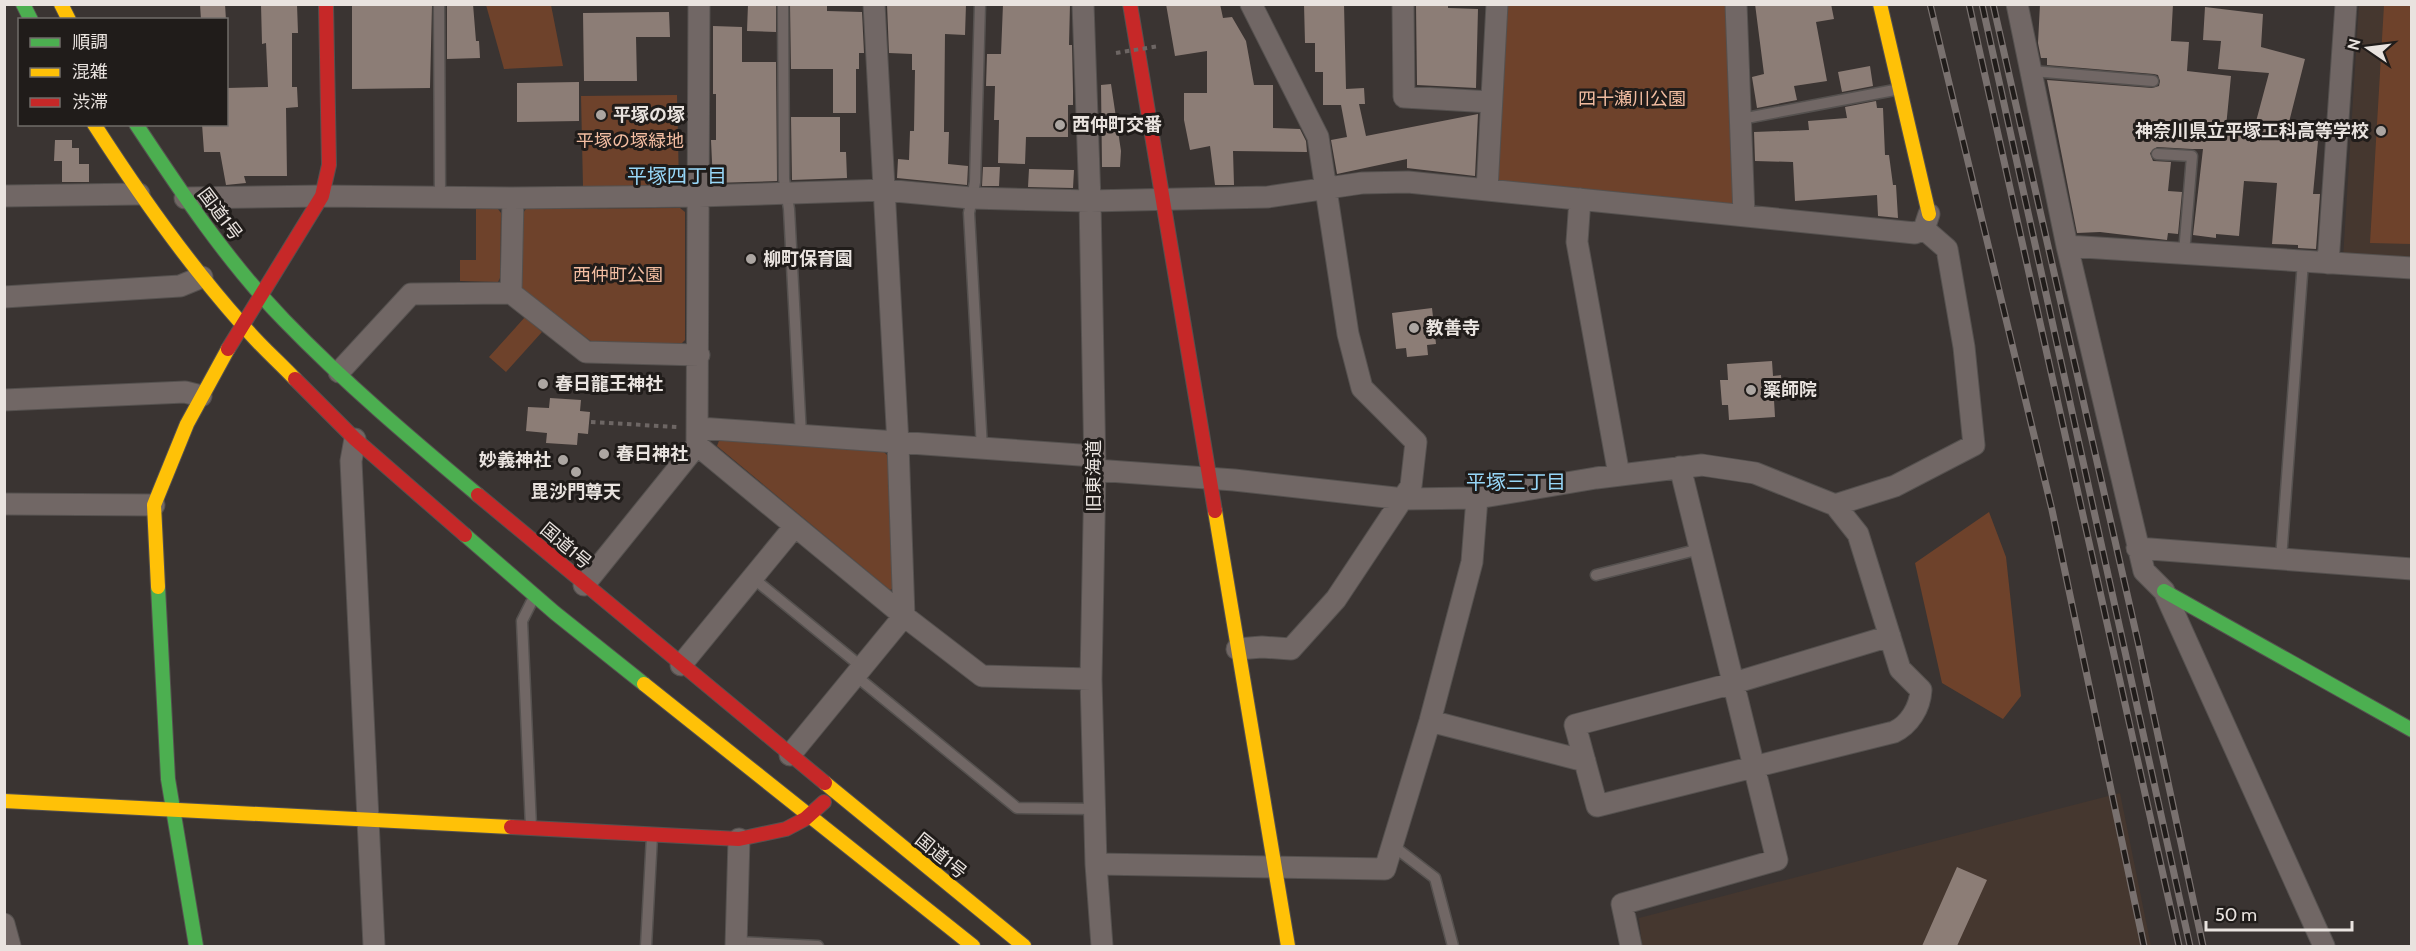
<svg xmlns="http://www.w3.org/2000/svg" width="2416" height="951" font-family="Cabin,'Noto Sans JP',sans-serif">
<rect width="100%" height="100%" fill="#3a3432"/>
<path fill="#45372f" d="M2359 5H2411V263L2343 258Z
M2120 793 2151 946H1642L1639 918Z"/>
<path fill="#6e422b" d="M486 5H551L563 66 504 69Z
M1504 5H1726L1735 202 1730 206 1500 182 1494 178Z
M2384 5H2411V244L2370 243Z
M677 95 679 185 583 187 581 96Z
M680 208 685 212V340L681 344 592 342 521 288 523 213 526 209Z
M476 209H498L501 213 500 278 498 282 460 281V260H476Z
M525 317 542 332 506 372 489 357Z
M720 438 880 448 888 456 895 587 890 590 717 446Z
M1989 512 2006 557 2021 696 2003 719 1942 683 1915 563Z"/>
<path fill="#8c7d76" d="M200 4H225L226 20H201Z
M261 4H297L298 33H292V87H297L298 107 286 108 287 176H244L246 183 226 185 220 152H204L202 124H226L227 88 268 87 266 43 262 44Z
M352 4H432L430 88 352 89Z
M447 4H473L476 41H479L480 58 447 59Z
M748 4H776V32L747 31Z
M790 4H827V11L862 12 864 53H859V69H856V113H833V69H791Z
M887 4H966L965 35 945 34 944 132H949L948 164 968 166 967 185 897 178 898 159 909 160 910 131H914L915 70H912V54L889 53Z
M1003 4H1070L1069 45H1072L1073 91V105H1068V137H1026L1025 164 998 163 999 120H994L995 86H986L987 54H1001Z
M1166 4H1220L1223 18 1232 17 1246 41 1254 85H1273V128L1300 129 1306 141 1307 152 1233 151 1234 185H1215L1210 146 1190 150 1184 120V93H1207V51L1175 56Z
M1304 4H1344L1346 89 1364 88 1365 104H1359L1366 136 1478 114 1475 176 1407 168V159L1337 174 1331 140 1347 137 1341 105H1323V72H1315V43H1305Z
M1416 4H1448V8L1478 9 1476 88 1417 85Z
M1755 4H1831L1834 19 1816 22 1827 81 1794 86 1797 100 1757 108 1752 77 1764 74Z
M2040 4H2173L2171 41 2189 42 2187 71 2231 76 2226 127 2254 129 2269 73 2218 69 2221 41 2203 40 2205 7 2263 14 2261 47 2305 59 2285 138 2318 141 2313 194H2320L2316 249 2298 248V245L2272 244 2277 183 2244 181 2239 236 2216 234V238L2193 235 2203 149H2192L2157 147 2150 153 2153 161 2171 162 2168 191 2182 192 2178 234 2168 233 2167 240 2100 232 2077 233 2047 80 2152 88 2159 86 2160 81 2158 75 2154 74 2047 65V58H2041L2038 43Z
M669 12 670 37H636L637 81H584L583 13Z
M713 26 742 27V62H776L777 181 713 183 711 140H716V94H713Z
M1870 66 1873 86 1842 92 1838 72Z
M579 82V121L517 122V83Z
M1111 84 1121 151 1120 167H1102L1101 85Z
M1876 101 1877 108H1883L1885 155H1889L1893 185H1896L1898 218 1878 216 1877 195 1795 201 1793 162 1755 161 1754 132 1809 130 1808 121 1847 118 1845 107Z
M791 117H840V152H846L847 178 792 180Z
M55 140H72V148H79V164H89V182H62V161H54Z
M983 167H1000L999 186H982Z
M1029 169 1074 170 1073 188 1028 187Z
M1432 308 1436 344 1427 345 1428 355 1407 357 1406 348 1396 349 1392 313Z
M1772 361 1773 376 1781 375 1782 400H1774L1775 417 1729 420 1728 405H1722L1720 380H1728L1727 364Z
M550 398 581 400 580 411 590 412 588 434 578 433 577 445 546 443 547 433 526 431 528 407 549 408Z
M1957 867 1987 880 1957 946H1922Z"/>
<g fill="none" stroke-linecap="round" stroke-linejoin="round">
<defs>
<path id="lane" d="M439 4 440 197
M783 4 784 179 789 209 801 436
M980 4 975 182 969 213 982 449
M2031 71 2153 81
M1741 119 1900 89
M2157 154 2192 156 2184 253
M2281 559 2303 261
M1596 575 1700 549
M753 578 863 668
M856 676 1017 808 1094 809
M531 827 522 621 533 599
M1392 845 1435 878 1453 946
M736 942 818 946
M646 946 652 836"/>
<path id="street" d="M1083 4 1090 201 1095 470 1091 679 1096 864 1102 946
M1403 4 1404 97 1491 102
M1736 4 1744 215
M2017 4 2067 246 2144 571 2164 591 2324 946
M1487 190 1497 4
M4 196 139 194
M185 198 322 196 513 198 699 196 884 190 971 198 1090 201 1268 197 1362 183 1408 182 1915 233 1924 229 1929 214
M513 198 511 293 586 352 699 355
M1580 199 1577 242 1619 475
M2067 246 2412 268
M2328 263 2346 4
M4 297 180 286 202 277
M339 372 411 294 511 293
M4 400 185 392 201 396
M699 428 1094 456
M355 439 351 461 374 946
M697 445 904 616 982 676 1091 679
M1095 470 1234 480 1404 499 1477 498 1596 478 1702 465 1755 473 1835 505 1895 486 1974 445 1964 347 1947 249 1924 229
M4 504 154 505
M1835 505 1858 534 1900 669 1921 690C1920 708 1909 725 1894 732L1597 806 1575 725 1734 683 1890 636
M2137 548 2412 569
M584 585 697 445 699 4
M1237 649 1262 647 1291 649 1336 599 1411 486 1416 442 1362 388 1348 334 1318 137 1251 4
M681 665 795 526
M1430 721 1585 761
M790 755 904 616 898 444 874 4
M1096 864 1385 869 1430 721 1472 562 1477 498
M4 924 10 946
M736 946 739 839
M1631 946 1622 904 1777 860 1680 467"/>
<path id="fast" d="M23 4 31 20
M136 124C181 192 227 261 284 320 345 383 411 439 478 495
M465 535 555 613 644 684
M158 587 168 779 196 946
M2164 591 2412 730"/>
<path id="slow" d="M61 4 69 20
M1880 4 1929 214
M94 124C139 194 186 261 241 323 257 343 277 360 295 379
M1215 511 1288 946
M158 587 154 505 187 424 228 349
M644 684 973 946
M825 783 1024 946
M4 801 511 827"/>
<path id="jam" d="M1130 4 1215 511
M228 349 322 196 329 165 326 4
M295 379 355 439 465 535
M478 495 825 783
M511 827 739 839 786 829 805 819 824 802"/>
</defs>
<use href="#lane" stroke="#55514f" stroke-width="13"/>
<use href="#street" stroke="#55514f" stroke-width="23"/>
<use href="#fast" stroke="#55514f" stroke-width="16"/>
<use href="#slow" stroke="#55514f" stroke-width="16"/>
<use href="#jam" stroke="#55514f" stroke-width="16"/>
<path stroke="#6d6664" stroke-width="4" stroke-dasharray="4.5 4.5" stroke-linecap="butt" d="M591 422 677 427"/>
<use href="#lane" stroke="#716765" stroke-width="10"/>
<use href="#street" stroke="#716765" stroke-width="21"/>
<use href="#fast" stroke="#4caf50" stroke-width="14"/>
<use href="#slow" stroke="#ffc107" stroke-width="14"/>
<use href="#jam" stroke="#c62828" stroke-width="14"/>
<defs>
<path id="rail" d="M1930 4 2052 510 2144 946
M1969 4 2179 946
M1982 4 2190 946
M1993 4 2138 642 2203 946"/>
</defs>
<use href="#rail" stroke="#79716f" stroke-width="7"/>
<use href="#rail" stroke="#201c1a" stroke-width="4.5" stroke-dasharray="14" stroke-linecap="butt"/>
<path stroke="#6d6664" stroke-width="4" stroke-dasharray="4.5 4.5" stroke-linecap="butt" d="M1116 53 1159 46"/>
</g>
<g fill="#aca6a2" stroke="#201c1a" stroke-width="2">
<circle cx="601" cy="115" r="6"/>
<circle cx="1060" cy="125" r="6"/>
<circle cx="2381" cy="131" r="6"/>
<circle cx="751" cy="259" r="6"/>
<circle cx="1414" cy="328" r="6"/>
<circle cx="543" cy="384" r="6"/>
<circle cx="1751" cy="390" r="6"/>
<circle cx="604" cy="454" r="6"/>
<circle cx="563" cy="460" r="6"/>
<circle cx="576" cy="472" r="6"/>
</g>
<g text-anchor="middle" dominant-baseline="central" stroke-width="6" stroke-linejoin="round" paint-order="stroke">
<g font-size="18" fill="#f3bda1" stroke="#201c1a">
<text x="1632" y="99">四十瀬川公園</text>
<text x="630" y="141">平塚の塚緑地</text>
<text x="618" y="275">西仲町公園</text>
</g>
<g font-size="18" font-weight="bold" fill="#e9e3df" stroke="#201c1a" text-anchor="start">
<text x="613" y="115">平塚の塚</text>
<text x="1072" y="125">西仲町交番</text>
<text x="2369" y="131" text-anchor="end">神奈川県立平塚工科高等学校</text>
<text x="763" y="259">柳町保育園</text>
<text x="1426" y="328">教善寺</text>
<text x="555" y="384">春日龍王神社</text>
<text x="1763" y="390">薬師院</text>
<text x="616" y="454">春日神社</text>
<text x="551" y="460" text-anchor="end">妙義神社</text>
<text x="576" y="492" text-anchor="middle">毘沙門尊天</text>
</g>
<g font-size="18" fill="#e9e3df" stroke="#201c1a">
<text transform="translate(220 214) rotate(53)">国道1号</text>
<text transform="translate(1094 476) rotate(-90)">旧東海道</text>
<text transform="translate(566 546) rotate(40)">国道1号</text>
<text transform="translate(941 856) rotate(39)">国道1号</text>
</g>
<g font-size="20" fill="#97d7f8" stroke="#201c1a">
<text x="677" y="176">平塚四丁目</text>
<text x="1516" y="482">平塚三丁目</text>
</g>
</g>
<rect width="2416" height="951" fill="none" stroke="#e9e3df" stroke-width="12"/>
<rect x="18" y="18" width="210" height="108" fill="#201c1a" stroke="#706c69" stroke-width="1.5"/>
<rect x="30" y="38" width="30" height="9" fill="#4caf50" stroke="#706c69" stroke-width="1.5"/>
<text x="72" y="48" font-size="18" fill="#e9e3df">順調</text>
<rect x="30" y="68" width="30" height="9" fill="#ffc107" stroke="#706c69" stroke-width="1.5"/>
<text x="72" y="78" font-size="18" fill="#e9e3df">混雑</text>
<rect x="30" y="98" width="30" height="9" fill="#c62828" stroke="#706c69" stroke-width="1.5"/>
<text x="72" y="108" font-size="18" fill="#e9e3df">渋滞</text>
<g transform="translate(2368 48) rotate(284)" stroke="#201c1a" stroke-width="4.5" paint-order="stroke">
<path d="M0-4.5L10 22L0 15L-10 22Z" fill="#e9e3df"/>
<text y="-9" font-size="16" font-weight="bold" text-anchor="middle" fill="#e9e3df">N</text>
</g>
<path d="M2206 921v9h146v-9" fill="none" stroke="#e9e3df" stroke-width="3"/>
<text x="2215" y="921" font-size="18" fill="#e9e3df" stroke="#201c1a" stroke-width="4.5" paint-order="stroke">50 m</text>
</svg>
